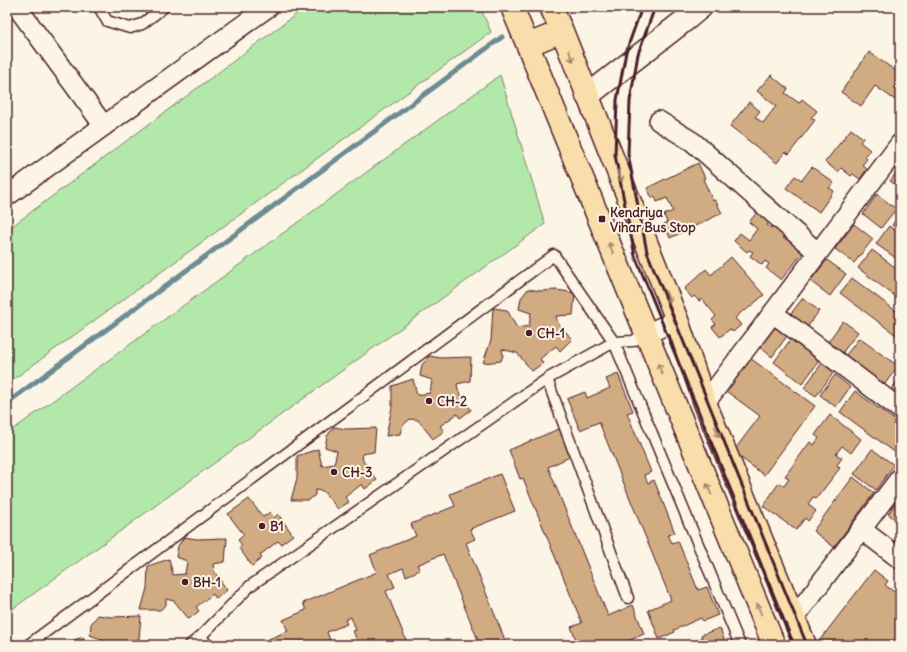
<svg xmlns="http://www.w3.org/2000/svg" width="907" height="652" font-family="Delius,sans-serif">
<rect width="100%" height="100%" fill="#fcf5e5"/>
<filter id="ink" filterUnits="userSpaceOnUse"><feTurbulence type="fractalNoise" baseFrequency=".025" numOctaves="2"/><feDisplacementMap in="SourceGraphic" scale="8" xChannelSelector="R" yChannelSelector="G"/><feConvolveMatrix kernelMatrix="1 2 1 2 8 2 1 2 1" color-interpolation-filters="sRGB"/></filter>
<g filter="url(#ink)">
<path fill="#b2e8aa" stroke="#7e846a" d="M306 7H480L491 32 7 384V230Z
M500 75 545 224 7 613V434Z"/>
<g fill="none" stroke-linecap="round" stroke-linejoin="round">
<path stroke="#6c8b94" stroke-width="5" d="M7 403 502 37"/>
</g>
<path fill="#d1ac83" stroke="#4a1f2b" d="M869 52 900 74V99L898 102 875 86 861 106 841 92Z
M771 75 788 89 785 93 799 103 802 99 817 111 811 118 815 120 789 154 785 152 777 163 730 126 749 102 760 111 755 117 763 123 776 106 757 91Z
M851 129 863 138 860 142 870 150 865 157 867 159 862 165 867 169 860 179 853 174 851 176 841 168 838 172 825 162Z
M698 163 705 178 703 179 713 201 715 200 722 213 670 238 664 224 667 222 664 215 673 211 667 198 657 202 655 196 652 198 647 188Z
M812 167 834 183 829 188 834 191 819 212 786 188 795 176 802 180Z
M900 168V188L890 181Z
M877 194 896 209 881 228 863 214Z
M759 210 771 220 767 225 771 228 773 225 786 235 783 238 786 240 789 237 805 250 781 280 766 268 769 264 765 261 762 265 750 256 753 252 749 250 747 252 734 241 740 233 749 240 757 229 749 222Z
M900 214V231L892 225Z
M854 224 873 239 854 263 835 249Z
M889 226 900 234V261L876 244Z
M872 250 900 271V300L858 268Z
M731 257 764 295 745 311 744 310 735 318 741 325 733 332 730 329 720 337 712 327 716 324 712 320 716 316 702 299 699 301 694 296 692 298 684 289 706 269 711 275Z
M827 260 846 274 830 296 810 281Z
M852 278 900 314V338L840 293Z
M528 289 541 291 557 290 575 293 573 315 556 316 558 323 572 339 560 351 556 346 540 359 543 363 532 371 517 353 502 349 503 355 501 361 483 363 491 340 493 308 507 310 517 328 529 326 531 313 519 309 521 298Z
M803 298 819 311 806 329 789 316Z
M843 321 858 332 839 357 825 346Z
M775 327 787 336 772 357 760 347Z
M859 338 898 366 882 388 843 359Z
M791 339 819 361 802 384 774 362Z
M429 356 441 358 471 357 470 381 457 384 458 390 471 410 460 418 457 414 440 426 444 431 433 439 418 420 410 419 402 426 400 434 386 436 392 407V386L413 379 417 395 430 393 432 380 420 376 422 365Z
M750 358 815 406 764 475 733 452 760 416 726 391Z
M822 363 834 372 816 396 804 388Z
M618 374 633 411 627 413 651 472 644 475 648 483 654 480 675 533 668 535 672 543 678 541 698 590 707 587 718 615 703 621 701 618 674 630 675 632 659 639 648 610 671 600 599 422 580 430 567 399 585 392 587 398 610 388 606 379Z
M835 375 850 387 836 407 820 395Z
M900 377V397L891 390Z
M855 391 900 424V456L840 412Z
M830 415 861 439 851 453 842 446 836 454 842 458 837 465 840 468 816 499 813 497 808 504 816 511 808 521 805 518 796 530 763 506 779 483 784 486 789 479 785 476 810 442 814 445 819 438 815 435Z
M334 427 346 429 376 428 374 452 362 454 363 461 377 480 365 489 362 484 345 497 349 502 338 509 323 491 315 490V495L309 500H291L297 478V456L318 449 322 466 334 464 337 451 325 447 327 436Z
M561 428 572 456 548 467 608 616 633 605 644 634 618 645H578L571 627 582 623 523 478 520 479 509 450Z
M872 449 894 465 876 490 854 474Z
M500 474 515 511 470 529 475 539 466 543 507 645H480L443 554 417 565 420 570 406 576 403 568 389 574 395 587 386 591 408 645H359L353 631 356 630 351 617 345 620 347 624 327 632 330 640 318 645H254L288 631 283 620 306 610 303 603 377 572 370 555 416 536 411 524 455 506 450 494Z
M853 477 874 493 834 547 813 531Z
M900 497V523L888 514Z
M249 499 263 517 270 512 274 518 278 514 293 535 281 544 278 541 260 555 262 558 252 566 239 548 242 545 238 540 244 535 228 514Z
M184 537 197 539 227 538 225 562 213 564 214 571 227 590 216 599 213 594 196 607 199 611 189 619 174 601 166 599V605L160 610H141L147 588 148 566 169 559 173 575 185 574 187 561 176 557 178 546Z
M874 570 888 581 885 585 897 594 900 591V645H816Z
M98 615 111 617 141 616 139 639 127 642V645H100L101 639 90 635 91 624Z
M720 628 726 645H683L702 638 701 635Z
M83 637 85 645H62V644Z"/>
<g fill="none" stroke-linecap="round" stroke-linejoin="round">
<defs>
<path id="service" d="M99 7 107 21 130 28 142 24 164 7
M547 379 628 598
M201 636 207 645
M28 645 554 255 614 342 740 645
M190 645 201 636 250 586 547 379 614 342 633 341 646 334"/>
<path id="minor" d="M17 7 104 126
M659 121 693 142 818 253
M7 196 268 7
M773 313 900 409
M646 334 677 320
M705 403 900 144
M861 529 900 559
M794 618 900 478"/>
<path id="tertiary" d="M587 96 689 17 701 7"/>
<path id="primary" d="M512 7 774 645
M551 7 562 31 677 320 705 403 805 645
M528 45 562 31"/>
</defs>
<use href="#service" stroke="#4a1f2b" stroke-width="13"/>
<use href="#minor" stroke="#4a1f2b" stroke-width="22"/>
<use href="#tertiary" stroke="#4a1f2b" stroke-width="25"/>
<use href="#primary" stroke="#4a1f2b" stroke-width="25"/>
<use href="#service" stroke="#fcf5e5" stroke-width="10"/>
<use href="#minor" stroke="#fcf5e5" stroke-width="19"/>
<use href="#tertiary" stroke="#fcf5e5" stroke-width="22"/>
<use href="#primary" stroke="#f9deab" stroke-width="22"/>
<path stroke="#4a1f2b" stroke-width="3" d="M642 7 626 52 617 100 615 155 635 256 794 645
M655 7 638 54 630 101 628 154 647 252 807 645"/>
</g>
<defs><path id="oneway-shaft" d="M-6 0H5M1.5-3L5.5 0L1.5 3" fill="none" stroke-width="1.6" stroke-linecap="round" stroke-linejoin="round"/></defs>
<g stroke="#a27e6b">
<use href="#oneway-shaft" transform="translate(571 56) rotate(68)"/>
<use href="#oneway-shaft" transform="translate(620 176) rotate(68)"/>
<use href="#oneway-shaft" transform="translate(611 248) rotate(-112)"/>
<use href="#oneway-shaft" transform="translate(668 297) rotate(68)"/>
<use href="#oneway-shaft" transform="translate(660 369) rotate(-112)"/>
<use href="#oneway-shaft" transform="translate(717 432) rotate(67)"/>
<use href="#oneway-shaft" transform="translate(709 489) rotate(-112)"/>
<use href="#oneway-shaft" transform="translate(759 609) rotate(-112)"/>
</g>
</g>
<g fill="#4a1f2b" stroke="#fcf5e5" stroke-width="1.5">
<rect x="598" y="215" width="8" height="8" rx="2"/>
<circle cx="529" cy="333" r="4"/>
<circle cx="429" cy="401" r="4"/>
<circle cx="334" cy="472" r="4"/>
<circle cx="262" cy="526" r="4"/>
<circle cx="185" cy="582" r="4"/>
</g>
<g text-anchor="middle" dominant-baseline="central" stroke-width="4" stroke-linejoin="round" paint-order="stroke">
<g font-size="13" font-weight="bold" fill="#4a1f2b" stroke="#fcf5e5" text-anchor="start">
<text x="610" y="212">Kendriya<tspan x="610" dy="15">Vihar Bus Stop</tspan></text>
<text x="537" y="333">CH-1</text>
<text x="437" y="401">CH-2</text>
<text x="342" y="472">CH-3</text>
<text x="270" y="526">B1</text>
<text x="193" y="582">BH-1</text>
</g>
</g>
<rect width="907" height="652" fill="none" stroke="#fcf5e5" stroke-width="24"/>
<rect x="12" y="12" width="883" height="628" fill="none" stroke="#4a1f2b" stroke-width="1.5" filter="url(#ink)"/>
</svg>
